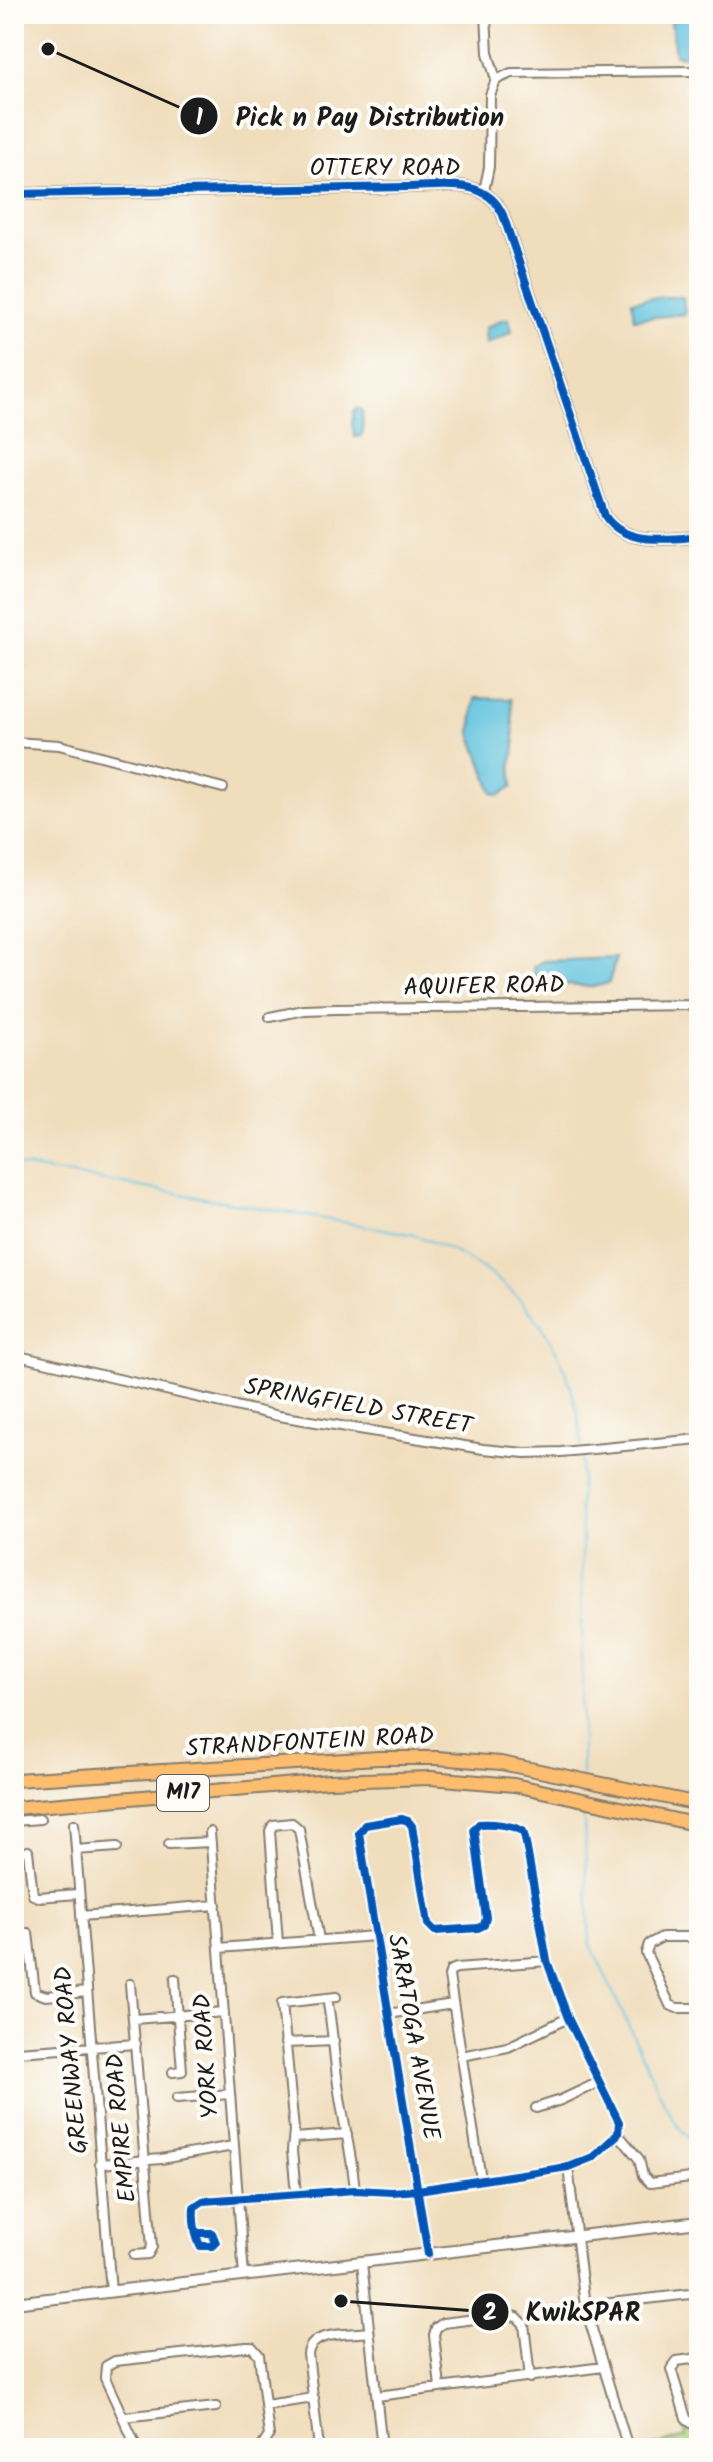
<svg xmlns="http://www.w3.org/2000/svg" width="713" height="2462" font-family="Kalam,sans-serif">
<rect width="100%" height="100%" fill="#fdfcf7"/>
<filter id="ink" filterUnits="userSpaceOnUse"><feTurbulence type="fractalNoise" baseFrequency=".0125" numOctaves="2"/><feDisplacementMap in="SourceGraphic" scale="16" xChannelSelector="R" yChannelSelector="G"/><feConvolveMatrix kernelMatrix="1 2 1 2 8 2 1 2 1" color-interpolation-filters="sRGB"/></filter>
<filter id="wash" filterUnits="userSpaceOnUse"><feTurbulence type="fractalNoise" baseFrequency=".006" numOctaves="4" result="noise"/><feDisplacementMap in="SourceGraphic" scale="32" xChannelSelector="R" yChannelSelector="G"/><feGaussianBlur stdDeviation="1.8" result="paint"/><feColorMatrix in="noise" values="0 0 0 0 0 0 0 0 0 0 0 0 0 0 0 0 0 1.4 0 .05"/><feComposite in="paint" operator="in"/></filter>
<g filter="url(#wash)">
<rect width="100%" height="100%" fill="#f0ddbc"/>
<path fill="#aad47f" stroke="#63784e" stroke-width="2" d="M694 2427 696 2448H648L686 2437 685 2429Z"/>
<path fill="#60c3de" stroke="#3e707d" stroke-width="2" d="M696 15V50L687 56 675 55 671 21Z
M659 297H683L685 314 634 319 632 301Z
M503 319H509L512 332 486 344 485 328Z
M358 408 362 411 363 431 361 436 355 437 352 424 354 411Z
M475 698 511 699 515 748 511 764 513 786 500 795 493 793 471 733Z
M616 958 609 983 593 987 543 983 536 980 533 967 543 961Z"/>
<g fill="none" stroke-linecap="round" stroke-linejoin="round">
<path stroke="#60c3de" stroke-width="2" d="M14 1165 411 1234C513 1268 573 1339 582 1447
M582 1775V1532L579 1507 583 1453
M583 1805 590 1943 665 2104 677 2125 699 2149"/>
</g>
</g>
<g filter="url(#ink)">
<g fill="none" stroke-linecap="round" stroke-linejoin="round">
<defs>
<path id="minor" d="M486 14 488 53 496 80
M484 191 489 167 490 95 496 80 511 73 699 71
M14 742 59 745 223 788
M270 1017 304 1010 336 1009 699 1005
M14 1355 279 1416 483 1449 525 1453 561 1452 699 1439
M14 1821 40 1819
M74 1824 111 2292
M210 1832 244 2276
M169 1844 211 1842
M76 1850 117 1847
M28 1851 33 1895 38 1897 78 1894
M81 1916 216 1905
M28 1933 35 1992 46 1996 86 1992
M699 1937H662L649 1944 646 1953 670 2005 677 2008H699
M278 1943 270 1831 273 1825 292 1823 299 1829 319 1940
M219 1948 375 1936
M130 1984 152 2247 148 2254 134 2255
M327 1998C333 2029 334 2060 339 2091 344 2125 352 2156 355 2190
M388 2014 453 2004
M134 2019 224 2012
M285 2043 334 2041
M17 2052 136 2044
M461 2056 508 2047 568 2018
M173 2072 182 2071 175 1979
M177 2098 230 2094
M536 2108 561 2100 599 2082
M14 2129V2144
M618 2134 639 2159 643 2176 650 2183 699 2177
M294 2138 347 2134
M100 2164 161 2159 233 2146
M568 2167 585 2306 628 2448
M481 2179 449 1976 451 1970 457 1968 547 1961
M296 2194 292 2151 294 2130 282 2003 336 1997
M196 2233H212L216 2243 213 2246H200C195 2234 193 2220 194 2207L203 2201 355 2190 392 2192 418 2190 568 2167 593 2157 618 2134 619 2122 568 2018 547 1961 525 1838 523 1831C511 1825 493 1823 479 1824L474 1829 486 1918 484 1925 478 1928 435 1931 428 1924 412 1826 408 1821 402 1819 365 1825 359 1833C381 1974 406 2114 428 2254
M362 2263 382 2448
M585 2306 699 2293
M699 2358 677 2361 671 2369 686 2418 691 2423H699
M440 2387 434 2335 436 2328 443 2323 507 2315 517 2317 524 2324 530 2378
M377 2396 603 2367
M265 2405 314 2398
M123 2417 216 2407
M137 2448 105 2378 106 2366 115 2361 246 2347H252L259 2355 269 2436 261 2448
M319 2448 308 2354C311 2330 350 2335 369 2332"/>
<path id="tertiary" d="M14 194 407 187C442 187 486 176 503 215L605 516C626 547 667 538 699 537
M14 2303 699 2222"/>
<path id="primary" d="M14 1780 379 1758H437L501 1763 699 1804
M14 1808 329 1781 431 1778 514 1785 699 1825"/>
</defs>
<use href="#minor" stroke="#867c6c" stroke-width="12"/>
<use href="#tertiary" stroke="#867c6c" stroke-width="14"/>
<use href="#primary" stroke="#867c6c" stroke-width="16"/>
<use href="#minor" stroke="#fff" stroke-width="8"/>
<use href="#tertiary" stroke="#fff" stroke-width="10"/>
<use href="#primary" stroke="#fcbd6e" stroke-width="12"/>
<defs>
<path id="cycleway" d="M14 194 407 187C442 187 486 176 503 215L605 516C626 547 667 538 699 537
M196 2233H212L216 2243 213 2246H200C195 2234 193 2220 194 2207L203 2201 355 2190 392 2192 418 2190 568 2167 593 2157 618 2134 619 2122 568 2018 547 1961 525 1838 523 1831C511 1825 493 1823 479 1824L474 1829 486 1918 484 1925 478 1928 435 1931 428 1924 412 1826 408 1821 402 1819 365 1825 359 1833C381 1974 406 2114 428 2254"/>
</defs>
<use href="#cycleway" stroke="#fdfcf7" stroke-width="13"/>
<use href="#cycleway" stroke="#0057b8" stroke-width="8"/>
</g>
</g>
<g text-anchor="middle" dominant-baseline="central" stroke-width="8" stroke-linejoin="round" paint-order="stroke">
<rect fill="#fdfcf7" stroke="#605f5e" stroke-width="2" x="157" y="1775" width="52" height="36" rx="6"/>
<g font-size="22" font-weight="bold" fill="#1c1c1c">
<text x="183" y="1793">M17</text>
</g>
<g font-size="24" fill="#1c1c1c" stroke="#fdfcf7">
<text x="385" y="168">OTTERY ROAD</text>
<text transform="translate(484 987) rotate(-1)">AQUIFER ROAD</text>
<text transform="translate(358 1407) rotate(10)">SPRINGFIELD STREET</text>
<text transform="translate(310 1743) rotate(-3)">STRANDFONTEIN ROAD</text>
<text transform="translate(413 2037) rotate(80)">SARATOGA AVENUE</text>
<text transform="translate(207 2056) rotate(-94)">YORK ROAD</text>
<text transform="translate(72 2060) rotate(-95)">GREENWAY ROAD</text>
<text transform="translate(122 2128) rotate(-95)">EMPIRE ROAD</text>
</g>
</g>
<path fill="none" stroke="#1c1c1c" stroke-width="3" d="M48 49L199 116M341 2301L490 2312"/>
<g fill="#1c1c1c" stroke="#fdfcf7" stroke-width="3">
<circle cx="48" cy="49" r="8"/>
<circle cx="341" cy="2301" r="8"/>
<circle cx="199" cy="116" r="20"/>
<circle cx="490" cy="2312" r="20"/>
</g>
<g font-size="24" text-anchor="middle" font-weight="bold" fill="#fff">
<text x="199" y="125">1</text>
<text x="490" y="2320">2</text>
</g>
<g font-size="26" text-anchor="middle" font-weight="bold" fill="#1c1c1c" stroke="#fdfcf7" stroke-width="8" stroke-linejoin="round" paint-order="stroke">
<text x="370" y="126">Pick n Pay Distribution</text>
<text x="583" y="2321">KwikSPAR</text>
</g>
<rect width="713" height="2462" fill="none" stroke="#fdfcf7" stroke-width="48"/>
</svg>
